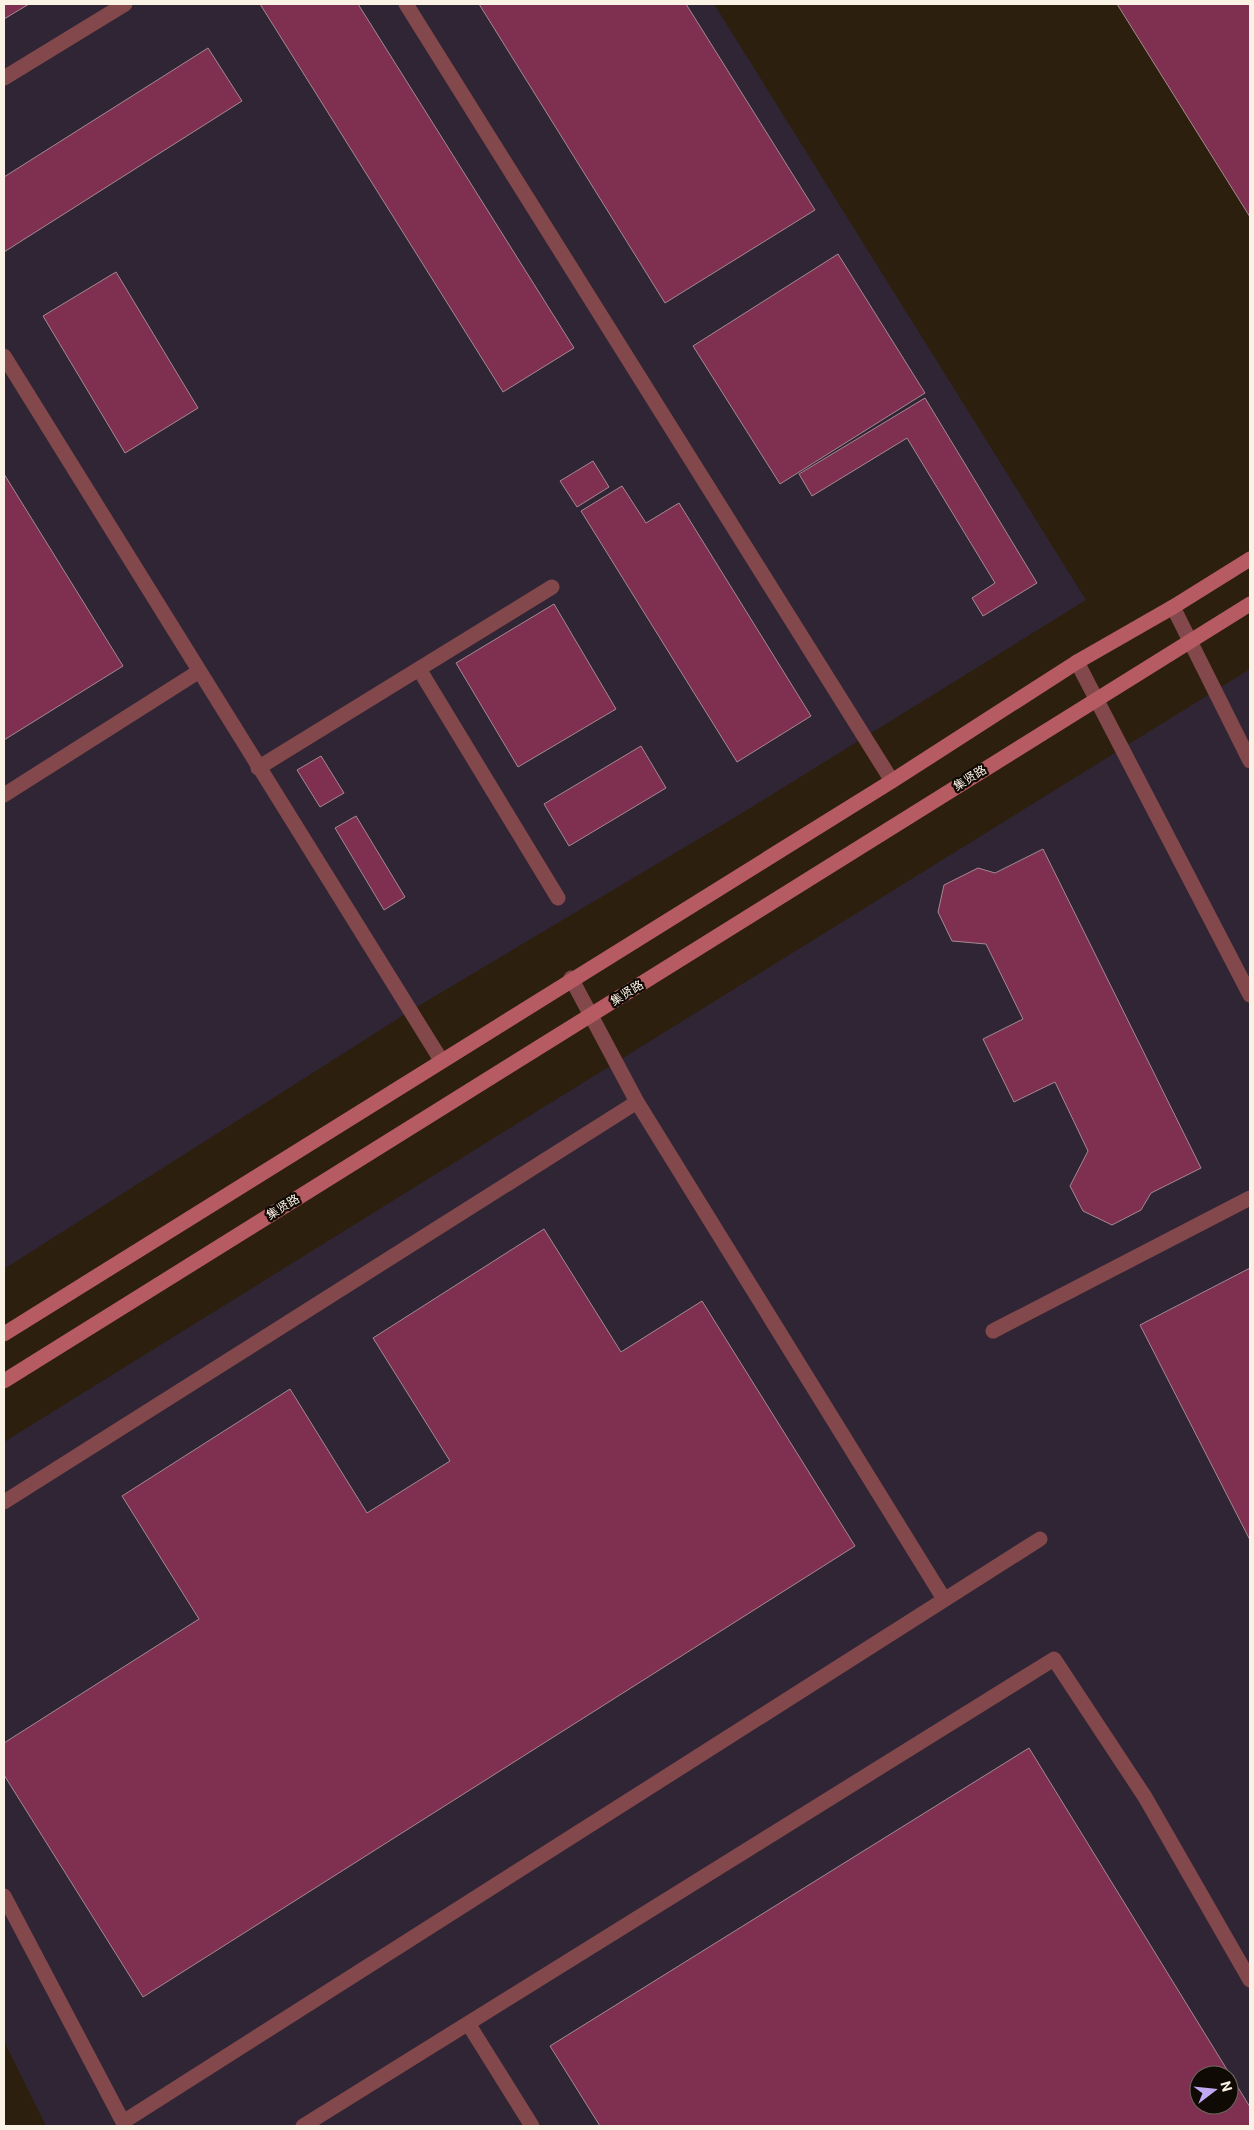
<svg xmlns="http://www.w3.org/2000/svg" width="1254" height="2130" font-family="Roboto,'Noto Sans SC',sans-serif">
<rect width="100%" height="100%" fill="#2d1f0d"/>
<path fill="#2f2534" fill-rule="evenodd" d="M4 4H714L1086 600 739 815 410 1011 4 1269Z
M1250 669V2126H46L4 2041V1442ZM1199 2075H1229V2105H1199Z"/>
<path fill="#7f3050" stroke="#a58992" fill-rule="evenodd" d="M4 4H29L4 19Z
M260 4H358L574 348 503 392Z
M479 4H686L815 210 665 303Z
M1117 4H1250V217Z
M208 48 242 101 4 252V177Z
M838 254 925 393 780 484 693 346Z
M116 272 198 408 125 453 43 316Z
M925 398 1037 583 983 616 972 598 995 583 907 438 812 496 799 474Z
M593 461 609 487 577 507 560 481Z
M4 474 123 666 4 740Z
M622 486 646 523 679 503 811 716 737 762 581 511Z
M554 604 616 709 518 767 456 663Z
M641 746 666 788 569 846 544 804Z
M321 756 344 793 320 807 297 770Z
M356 816 405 897 384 910 335 828Z
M1043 849 1201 1168 1151 1193 1141 1210 1112 1225 1083 1211 1070 1186 1088 1151 1055 1082 1014 1102 983 1039 1023 1019 986 944 952 941 938 912 944 885 978 868 995 873Z
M544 1229 621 1352 702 1301 855 1546 143 1997 4 1775V1743L199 1619 122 1496 290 1389 367 1513 450 1461 373 1338Z
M1250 1268V1540L1140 1325Z
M1029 1748 1250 2107V2126H600L550 2046ZM1199 2075H1229V2105H1199Z"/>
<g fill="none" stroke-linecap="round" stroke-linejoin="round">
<path stroke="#82484b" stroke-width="15" d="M406 4 892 781
M4 78 125 4
M4 356 441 1060
M1173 607 1250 761
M1077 662 1250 995
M419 669 558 898
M258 768 552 587
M4 795 198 672
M571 978 637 1102 944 1599
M993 1331 1250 1198
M4 1502 637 1102
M4 1896 123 2122 1040 1539
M469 2025 532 2126
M303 2126 1054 1659 1145 1797 1250 1980"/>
<path stroke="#b75b62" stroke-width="15" d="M4 1334 892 781 1077 662 1173 607 1250 559
M4 1381 1250 604"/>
</g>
<g text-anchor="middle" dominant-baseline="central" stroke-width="4.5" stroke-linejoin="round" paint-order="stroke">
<g font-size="12" fill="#fbf2e6" stroke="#100a04">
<text transform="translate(970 778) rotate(-32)">集贤路</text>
<text transform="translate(627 993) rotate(-32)">集贤路</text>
<text transform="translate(283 1207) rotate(-32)">集贤路</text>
</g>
</g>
<rect width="1254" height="2130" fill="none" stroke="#fbf2e6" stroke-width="10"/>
<g transform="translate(1214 2090) rotate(74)"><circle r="24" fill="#100a04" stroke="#6e675e"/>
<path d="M0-4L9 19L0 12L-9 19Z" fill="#c0a8f3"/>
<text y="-8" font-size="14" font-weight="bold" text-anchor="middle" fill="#fbf2e6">N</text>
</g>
</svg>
